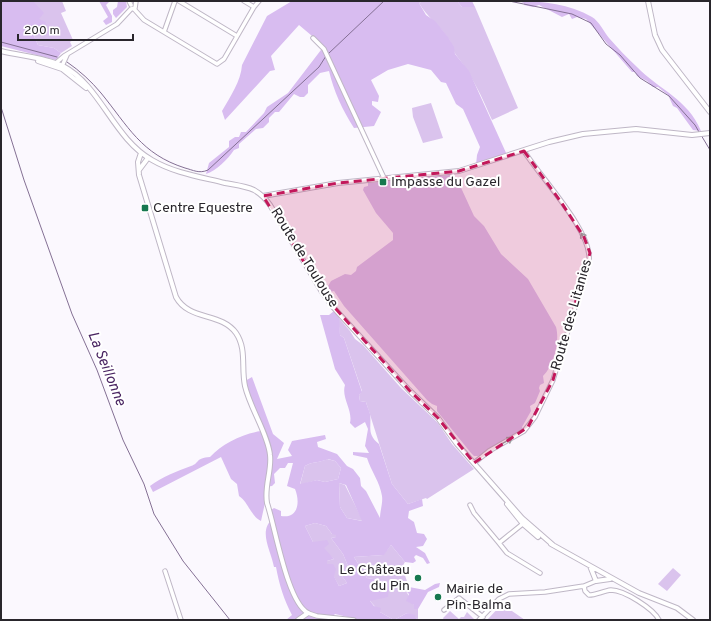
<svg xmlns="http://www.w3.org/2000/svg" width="711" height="621" font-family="Overpass,sans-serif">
<rect width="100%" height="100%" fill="#fbf8fe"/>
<path fill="#dac3ed" d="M33 1H62L66 11 61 13 73 40 70 42 72 46 61 53 54 48 38 45 34 36 39 19Z
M424 1H457L462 7H475L518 108 492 120C482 97 472 75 456 55 453 51 452 43 448 38 439 25 427 17 419 3Z
M431 103 443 138 423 143 413 117 412 108Z
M450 175 457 179 474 216 484 226 501 254 528 279 556 327C560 341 554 365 543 376L544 383 540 385 539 388 540 391 535 403 530 406 531 411 522 427 523 429 478 456H474L471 453 437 411V406L432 404 427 400 344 306 334 291 330 292 327 288 331 281 345 274 351 275 356 271 357 267 393 240V233L376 213 363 190 364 187 368 186V183Z
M338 317 350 331 355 339 363 345 401 388 438 423 452 444 474 469 427 499 426 498 408 504 392 484 366 402 360 401 359 395 362 391 344 338 340 335Z
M327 459 335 461 341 468 338 479 325 482 317 480 300 485 305 466C313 461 320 463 327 459Z
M339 483 345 485 363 521 347 518 340 507Z
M315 523 326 526 332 534H336V537L331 538 343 554 348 566 342 576 347 583 339 586 327 564V561L334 559 313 542 305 526Z
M391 545 405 562 402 567 409 587 406 591 414 605V609H418V619L407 613 394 620 380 612 370 601 385 581 367 578 354 557 383 555Z
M673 568 681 575 667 591 658 584Z
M502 604 525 620H487Z
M450 611 459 619 461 617H464L467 612 475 620H444L443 618Z"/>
<path fill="#d8bcf0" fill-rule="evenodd" d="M1 1H33L44 13 39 19 46 22 44 29 36 26 34 36 38 45 54 48 61 53 56 60 1 46Z
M99 1H110L106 5 112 16V22L106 25 103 21 108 17Z
M118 1H126L127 7 116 18 113 14V10L117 7Z
M292 1H424L419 3 426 15 435 21 448 37 454 47 455 54 469 71 507 155 476 165 477 155 480 147 463 109 456 104 446 83 441 82 431 70 408 64 388 70 371 80 379 96 378 102 372 101V105L381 112 374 126 354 128C342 109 334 92 329 71L320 73 308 85V93L304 97H300L294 94 279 112H275L269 118V122L263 128 256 129 239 144V148L234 150C228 159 216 171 206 174L209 163 229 147V141L235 137H239L241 132H246L264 113 267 107 288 93 324 46 299 25 271 56 275 70 270 71 225 120 222 111C230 97 241 81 242 65L267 16Z
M457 1H472L475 7H462Z
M518 1C544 1 569 4 592 17 599 21 604 32 609 38 618 48 627 58 637 67 658 89 688 99 701 131L693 130 677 108 673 106 668 95 658 87H653L647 81 637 76 635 72H632L586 19 577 17 572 19 569 14 562 17 539 5 533 7 524 5V3Z
M334 311 339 316 340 335 344 338 362 392 359 395 360 401 366 402C367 406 369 410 370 414 372 426 366 434 379 444L392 484 408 504 422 499 423 506 409 511 408 518 414 522 417 533 424 534 427 539 423 546 416 547 425 553 430 563 427 564 423 558 416 555 414 557 416 561 413 563 405 562 391 545 384 555 354 557 367 578 385 581 389 587 388 597 370 601 374 606 381 608 380 612 394 620 407 613 415 615 416 618 420 620H355L352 618 335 614 329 620H286L292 615C284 600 279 584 276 567H274C271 550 257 530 274 518L271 510 274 508 281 511V516C299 519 300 501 295 489L287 486 293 463H288L285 468H280L274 474 275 483 272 486 264 487 265 503 261 521C250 515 249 503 239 496L237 484 231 479 221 457 153 492 150 486C162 477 177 471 191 466 200 463 195 458 210 457 223 443 242 434 261 431 259 413 248 399 245 381L252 377 273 434 284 443 277 459 292 456 288 450 292 441 325 435 326 439 317 442 318 447 337 454 347 466 353 469 360 478 361 486 366 491 380 518C380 511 383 503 382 496 380 482 371 471 367 458L353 455V452L369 453 365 446 368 429 365 422 355 428 350 423C353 410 341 398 345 385L335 369 320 315H329ZM328 459 335 461 341 468 338 479 325 482 317 480 300 484 305 466C313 461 320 463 328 459ZM339 483 346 485 362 521 347 518 340 507ZM315 523 326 526 332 534 336 535V537L331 538 343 554 348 566 342 576 347 583 339 586 334 576 336 569 333 564H327V561L334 559 324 548 329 544 327 540 313 542 305 526Z
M440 583 439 587 428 592 418 609H414V605L406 601 409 594 406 591 409 587 425 590 435 584Z"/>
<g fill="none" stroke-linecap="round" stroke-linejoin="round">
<path stroke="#847094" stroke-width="1" d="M509 1 572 14 591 23 606 44 620 55 640 78 669 96 695 125 699 132
M1 42 57 57
M328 54 384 1
M67 62C80 71 91 81 101 93 128 126 141 154 185 168 193 170 199 174 208 170L319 67 326 56
M1 107 24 180 72 314 97 370 123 440 144 484 154 514 183 561 230 620
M701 135 710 150"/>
<defs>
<path id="minor" d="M129 1 131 5
M179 1 237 36
M244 1 254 7
M134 9 144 20 217 64 224 59 254 7 259 1
M164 32 175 1
M313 38 324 49 384 178
M67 55 62 66 58 67 57 62 64 56 117 24 131 9 135 8 136 1
M474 463 489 451 524 431 535 417 553 380 589 261C593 232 540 177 524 151
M470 505 474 513 499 543
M525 522 499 543 507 553 540 573
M165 571 181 620
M584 586 585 591 589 595C596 595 603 591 611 590 624 590 654 609 659 620
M444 610 459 598 483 617
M308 613 317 616 354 620
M479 620 499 599 509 594 545 592 584 586 596 581"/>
<path id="tertiary" d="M648 1 655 35 662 50 710 112
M1 51C21 56 44 57 63 66 101 86 113 138 152 160 174 173 201 177 225 183 235 185 245 186 254 190 261 194 266 199 270 205L322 292 333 307 409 390 438 418 457 444 522 518 553 545
M38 61 62 69 86 88
M141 153 138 162 139 175 176 297C189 321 221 312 236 333 247 349 241 368 245 386 250 408 268 434 270 455 272 471 264 486 267 503 275 526 287 602 308 613L298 620
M139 170 148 158
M263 196 338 183 459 171 549 142 583 134 636 129 692 135 710 133
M507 504 523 524 538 537
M551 544 639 593 677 608 693 620
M590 566 596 581 610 579"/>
</defs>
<use href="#minor" stroke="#bfb7c6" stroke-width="5.5"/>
<use href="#tertiary" stroke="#bfb7c6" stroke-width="6"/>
<use href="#minor" stroke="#fff" stroke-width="3.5"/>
<use href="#tertiary" stroke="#fff" stroke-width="4"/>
</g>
<defs><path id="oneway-shaft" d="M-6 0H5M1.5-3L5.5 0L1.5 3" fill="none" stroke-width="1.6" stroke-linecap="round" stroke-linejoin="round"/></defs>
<g stroke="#9f9da0">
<use href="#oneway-shaft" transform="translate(584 238) rotate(-120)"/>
<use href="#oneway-shaft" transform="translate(507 441) rotate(-29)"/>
</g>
<path fill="#c2185b" fill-opacity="0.2" stroke="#c2185b" stroke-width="3" stroke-dasharray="8 5" stroke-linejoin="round" d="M524 151 561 202 584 237 590 253 553 380 528 427 474 463 438 418 409 390 327 299 263 196 338 183 459 171Z"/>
<g fill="#16784f" stroke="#fff" stroke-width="1.5">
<rect x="379" y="178" width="8" height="8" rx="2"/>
<rect x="141" y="204" width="8" height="8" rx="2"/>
<circle cx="418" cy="578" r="4"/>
<circle cx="438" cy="597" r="4"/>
</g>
<g text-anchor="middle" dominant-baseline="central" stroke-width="4" stroke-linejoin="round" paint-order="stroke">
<g font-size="14" fill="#29262c" stroke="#fff" text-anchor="start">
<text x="391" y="182">Impasse du Gazel</text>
<text x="153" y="208">Centre Equestre</text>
<text x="410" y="570" text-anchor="end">Le Château<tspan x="410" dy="16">du Pin</tspan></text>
<text x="446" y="589">Mairie de<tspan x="446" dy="16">Pin-Balma</tspan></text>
</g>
<g font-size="14" fill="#29262c" stroke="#fff">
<text transform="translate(304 258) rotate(58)">Route de Toulouse</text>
<text transform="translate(572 315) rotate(-74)">Route des Litanies</text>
</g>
<g font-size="15" font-style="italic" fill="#492461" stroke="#fff">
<text transform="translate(106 369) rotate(68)">La Seillonne</text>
</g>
</g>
<rect width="711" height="621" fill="none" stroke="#29262c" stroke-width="4"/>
<path d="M18 34v6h115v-6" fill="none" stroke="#29262c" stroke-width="2"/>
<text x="24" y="34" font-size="12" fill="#29262c" stroke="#ffffff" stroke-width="3" paint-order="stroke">200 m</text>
</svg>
